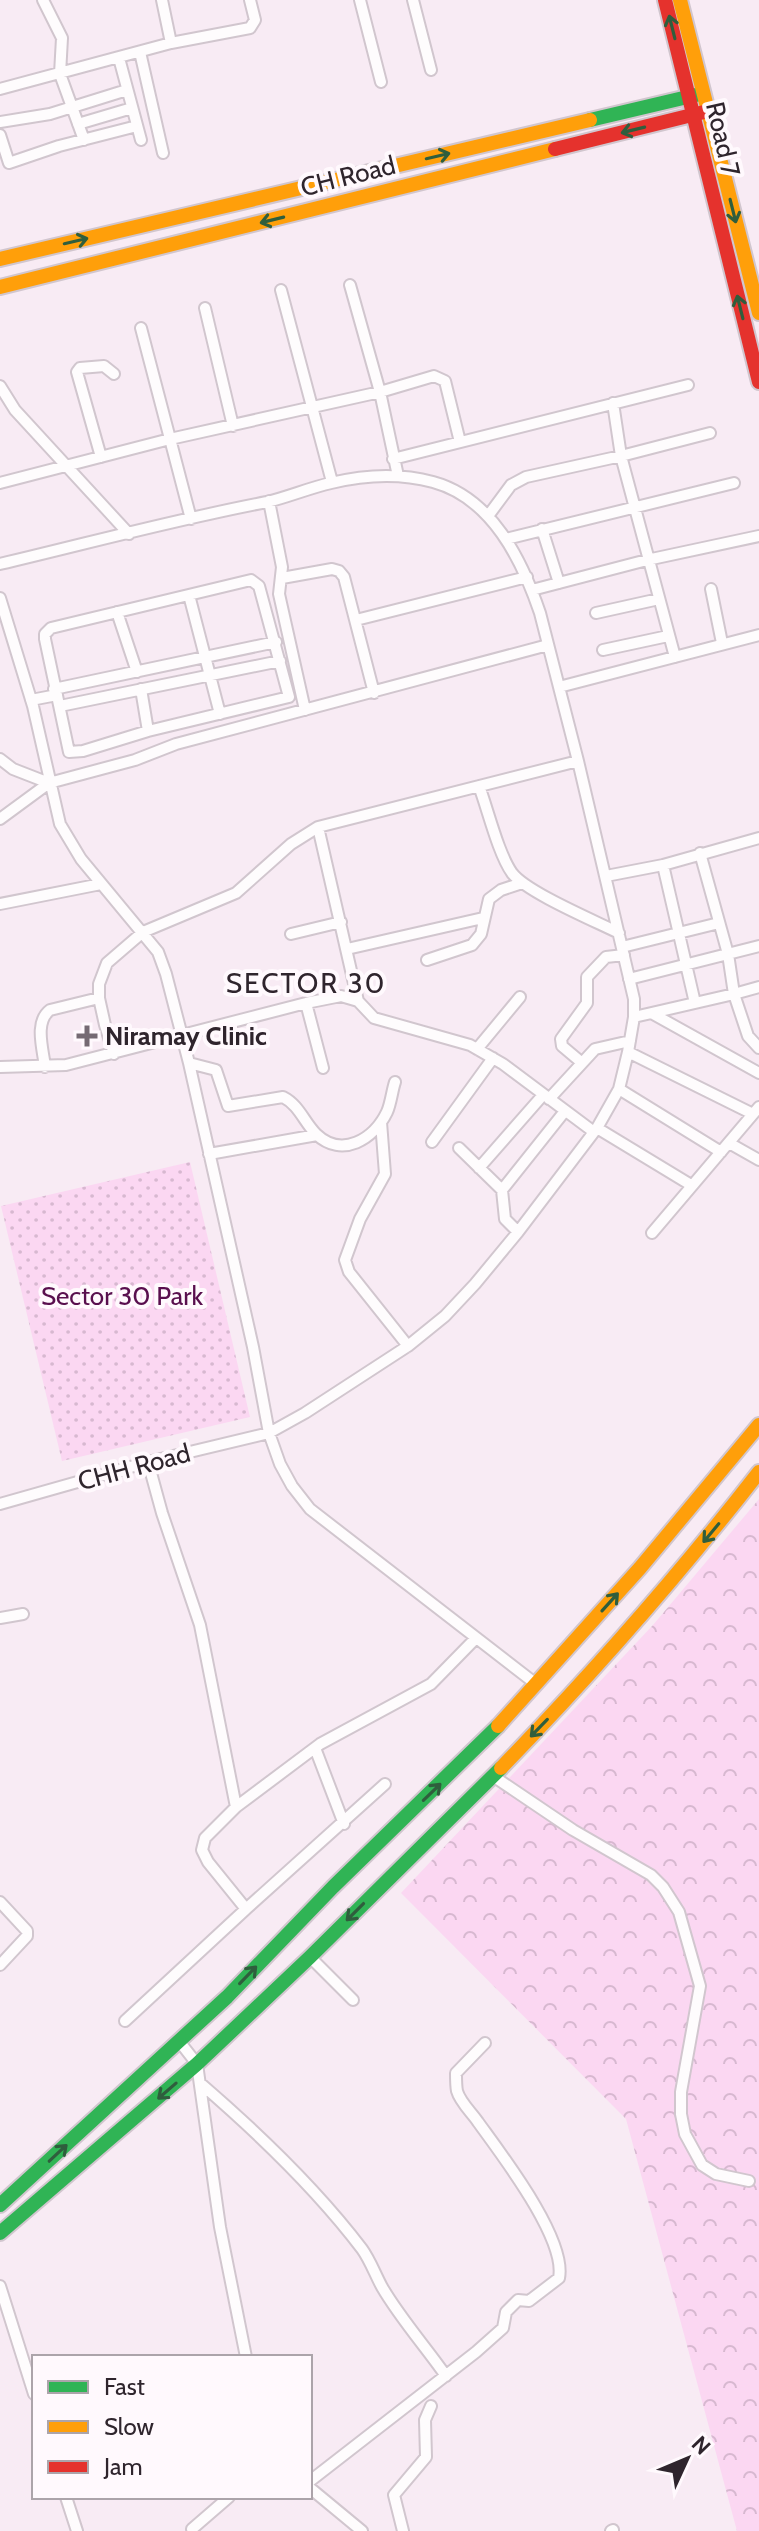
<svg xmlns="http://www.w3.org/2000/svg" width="759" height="2531" font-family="Cabin,sans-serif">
<defs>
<pattern id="forest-crowns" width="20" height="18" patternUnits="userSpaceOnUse" patternTransform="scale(2)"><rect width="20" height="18" fill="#fbd7f2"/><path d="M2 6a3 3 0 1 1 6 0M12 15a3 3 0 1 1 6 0" fill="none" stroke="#d7b8d0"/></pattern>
<pattern id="park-dots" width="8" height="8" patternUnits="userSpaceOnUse" patternTransform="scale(2)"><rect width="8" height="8" fill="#fbd7f2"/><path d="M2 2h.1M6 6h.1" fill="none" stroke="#d7b8d0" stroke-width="1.8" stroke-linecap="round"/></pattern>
</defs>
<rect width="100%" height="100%" fill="#f8ebf4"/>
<path fill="url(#forest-crowns)" d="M759 1499V2531H737L626 2119 401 1893 653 1625Z"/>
<path fill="url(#park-dots)" d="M190 1162 250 1417 62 1461 1 1206Z"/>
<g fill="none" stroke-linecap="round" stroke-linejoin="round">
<defs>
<path id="street" d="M43 0 62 38 60 74 84 140
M162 0 171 43
M360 0 381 82
M413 0 431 70
M140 52 163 153
M119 58 141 140
M0 89 171 43 250 28 255 20 250 0
M0 122 50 114 127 90
M78 124 132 108
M0 135 9 163 59 146 137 126
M350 285 380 392 398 476
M281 290 332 482
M205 308 233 426
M141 328 191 519
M0 386 15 410 129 534
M613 403 621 456 675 657
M101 457 77 372 80 368 104 366 114 374
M393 459 688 385
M0 483 170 439 380 392 434 376 445 381 460 442
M269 501 282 567 279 594 305 710
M488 516 511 485 526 477 621 456 710 433
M542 529 559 583
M506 539 734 483
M0 564C89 543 177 519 267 502 288 497 309 488 331 483 364 475 400 473 433 482 492 498 522 560 540 613L578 761 634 999V1017L628 1052 619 1089 597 1128 518 1232 475 1284 445 1316 408 1346 305 1413 269 1433 148 1462 0 1504
M282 578 332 569 339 571 344 577 374 693
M251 580 259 586 289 697 148 731 83 751 69 752 45 639V634L51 628Z
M711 589 722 643
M532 590 647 560 759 536
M189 595 220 714
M0 598 33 706 60 824 81 859 158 952 166 974 189 1063 253 1347 269 1433 280 1464 292 1486 310 1509 536 1684
M117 612 137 672
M596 613 659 599
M356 620 527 577
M603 650 668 636
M559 687 759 635
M54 689 276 642
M141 689 148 731
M31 700 57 695
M60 706 280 661
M0 759 13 769 49 783
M479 786C488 810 498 853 512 873 526 892 595 921 619 933
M0 819 49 783 135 760 176 744 548 645
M318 827 358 1001 374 1018 470 1045 503 1064 594 1132
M663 865 695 1003
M606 876 663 865 759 838
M0 904 101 884
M291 934 341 922
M622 947 719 923
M347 949 483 918
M427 960 472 945 481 934 489 899 501 890 522 883
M629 979 759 946
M759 987 734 994 748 1036 759 1048
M306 1003 323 1068
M653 1014 759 1073
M634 1017 734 994 728 954 700 853
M477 1049 520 997
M628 1052 753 1114
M114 1054 105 1025 99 998V984L107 963 143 932 236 893 291 844 318 827 578 761
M581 1062 562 1046 561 1039 587 1003V977L606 957 624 955
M189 1063 216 1070 228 1106 283 1097C299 1105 304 1122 316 1134 342 1159 374 1139 387 1112 391 1103 392 1091 395 1082
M0 1067 66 1065 306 1003 341 996 358 1001
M45 1067C43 1049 34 1022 50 1010L99 998
M619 1089 721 1152
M549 1099 595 1049 630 1041
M381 1122 385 1174 360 1219 345 1260 349 1272 408 1346
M597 1128 691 1185
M432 1142 493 1058
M729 1143 759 1160
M459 1148 502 1190
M209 1154 317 1135
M479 1168 543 1095
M518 1232 505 1219 502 1190 565 1111
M652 1233 759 1107
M148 1462 162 1513 200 1625 236 1807
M0 1618 23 1614
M315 1748 344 1824
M493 1776 573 1830 651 1875 663 1887 679 1912 700 1986 681 2092V2114L685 2134 702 2165 716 2174 749 2181
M385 1784 246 1909 208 1862 202 1850 205 1838 236 1807 320 1744 431 1684 476 1638
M0 1902 27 1931V1936L0 1965
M310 1957 353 2000
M125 2021 246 1909
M179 2041 197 2064 220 2227 246 2357
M200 2083C258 2133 315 2187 362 2249 370 2260 375 2274 382 2287 400 2318 425 2346 446 2376
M0 2286 34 2394
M310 2481 476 2352 503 2328 506 2312 518 2300 529 2301 559 2278C567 2239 501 2154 478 2122 472 2113 460 2102 457 2091 456 2086 456 2078 456 2073L485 2043
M310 2488 362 2531
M66 2497 77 2531
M192 2529 229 2497
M403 2531 394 2495 426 2457 425 2420 431 2406
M611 2531 613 2530"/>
<path id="fast" d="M590 120 696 95
M0 2205 227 1997 333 1887 498 1726
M0 2233 197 2064 310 1957 501 1768"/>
<path id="slow" d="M680 0 759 313
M0 259 590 120
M0 287 555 149
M498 1726 640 1568 759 1425
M501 1768C592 1674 679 1575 759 1472"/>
<path id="jam" d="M665 0 759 382
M555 149 704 112"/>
</defs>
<use href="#street" stroke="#d1c6ce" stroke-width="14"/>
<use href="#fast" stroke="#d1c6ce" stroke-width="18"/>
<use href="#slow" stroke="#d1c6ce" stroke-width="18"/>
<use href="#jam" stroke="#d1c6ce" stroke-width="18"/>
<use href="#street" stroke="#fefcfd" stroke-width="10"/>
<use href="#fast" stroke="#30b455" stroke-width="14"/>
<use href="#slow" stroke="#ff9f0a" stroke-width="14"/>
<use href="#jam" stroke="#e5322d" stroke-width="14"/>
</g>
<defs><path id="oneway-shaft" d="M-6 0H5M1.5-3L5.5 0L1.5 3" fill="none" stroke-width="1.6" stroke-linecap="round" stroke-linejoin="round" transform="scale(2)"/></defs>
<g stroke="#2f5e3d">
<use href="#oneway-shaft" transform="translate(672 27) rotate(-104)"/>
<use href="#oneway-shaft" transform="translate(633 130) rotate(166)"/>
<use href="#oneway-shaft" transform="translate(438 156) rotate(-13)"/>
<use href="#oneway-shaft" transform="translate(733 211) rotate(76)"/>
<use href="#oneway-shaft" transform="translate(272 220) rotate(166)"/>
<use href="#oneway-shaft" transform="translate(76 241) rotate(-13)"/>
<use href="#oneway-shaft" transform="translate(740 307) rotate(-104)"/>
<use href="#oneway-shaft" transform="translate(711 1533) rotate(130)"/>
<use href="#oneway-shaft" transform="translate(610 1602) rotate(-48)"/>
<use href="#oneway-shaft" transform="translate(539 1728) rotate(134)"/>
<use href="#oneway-shaft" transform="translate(432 1792) rotate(-44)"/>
<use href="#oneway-shaft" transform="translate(355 1912) rotate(135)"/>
<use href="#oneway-shaft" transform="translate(248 1975) rotate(-46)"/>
<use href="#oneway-shaft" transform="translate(167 2091) rotate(139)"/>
<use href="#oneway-shaft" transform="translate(58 2153) rotate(-43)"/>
</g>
<path fill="#756a73" stroke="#fff9fd" stroke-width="3" d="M83 1024h8v8h8v8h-8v8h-8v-8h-8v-8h8z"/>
<g text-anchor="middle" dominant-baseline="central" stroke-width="8" stroke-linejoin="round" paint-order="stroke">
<g font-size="26" fill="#2f252d" stroke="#fff9fd">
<text transform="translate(723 139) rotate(77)">Road 7</text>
<text transform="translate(348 176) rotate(-14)">CH Road</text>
<text transform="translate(134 1467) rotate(-15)">CHH Road</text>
</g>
<g font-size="26" font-weight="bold" fill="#2f252d" stroke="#fff9fd" text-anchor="start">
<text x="105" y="1036">Niramay Clinic</text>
</g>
<g font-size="26" fill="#590f4e" stroke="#fff9fd">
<text x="122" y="1296">Sector 30 Park</text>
</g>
<g font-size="28" letter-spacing="2" fill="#2f252d" stroke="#fff9fd">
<text x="306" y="983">SECTOR 30</text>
</g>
</g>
<rect x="32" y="2355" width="280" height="144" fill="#fff9fd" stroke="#aca4aa" stroke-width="2"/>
<rect x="48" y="2381" width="40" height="12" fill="#30b455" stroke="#aca4aa" stroke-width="2"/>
<text x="104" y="2395" font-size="24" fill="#2f252d">Fast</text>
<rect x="48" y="2421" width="40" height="12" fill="#ff9f0a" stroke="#aca4aa" stroke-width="2"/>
<text x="104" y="2435" font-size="24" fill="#2f252d">Slow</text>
<rect x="48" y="2461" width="40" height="12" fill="#e5322d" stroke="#aca4aa" stroke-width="2"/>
<text x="104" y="2475" font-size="24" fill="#2f252d">Jam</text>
<g transform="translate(687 2459) rotate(46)" stroke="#fff9fd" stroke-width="6" paint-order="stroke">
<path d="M0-6L14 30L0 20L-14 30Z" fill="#2f252d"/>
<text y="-12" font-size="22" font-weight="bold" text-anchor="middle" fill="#2f252d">N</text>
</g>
</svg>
